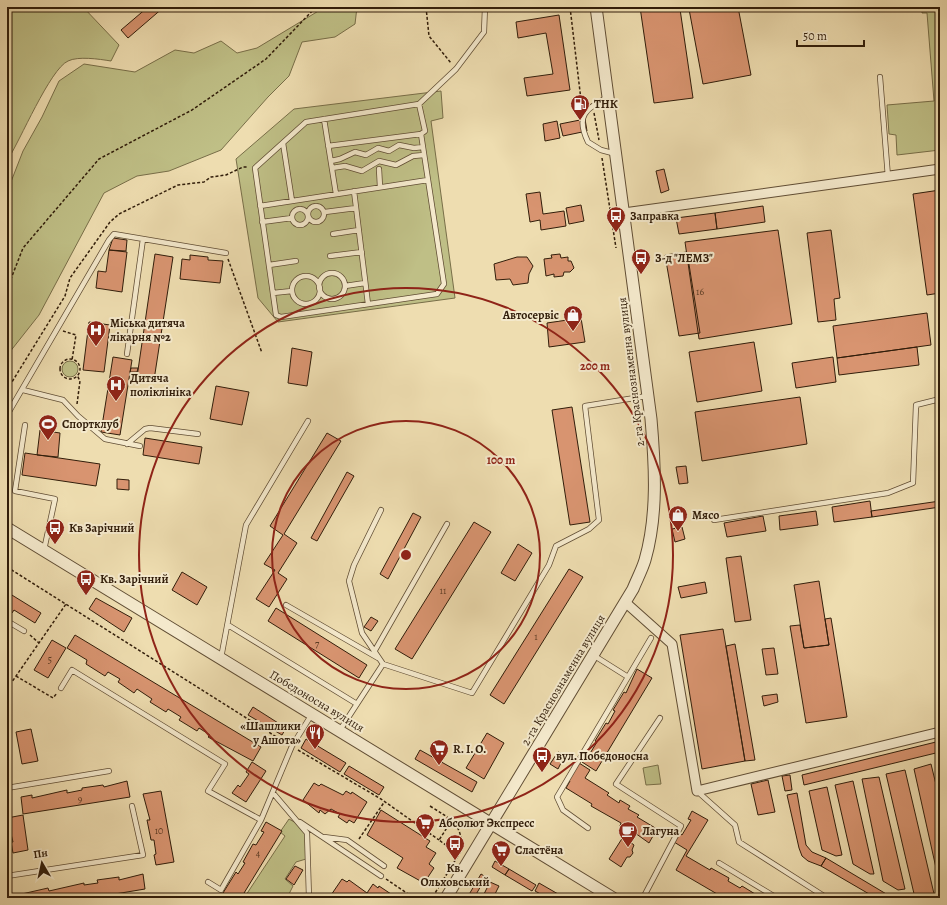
<svg xmlns="http://www.w3.org/2000/svg" width="947" height="905" font-family="Alegreya,serif">
<rect width="100%" height="100%" fill="#eeddb0"/>
<filter id="stains"><feTurbulence type="fractalNoise" baseFrequency=".005" numOctaves="4"/><feColorMatrix values="0 0 0 0 .2 0 0 0 0 .09 0 0 0 0 .02 0 0 0 .5 -.17"/></filter>
<radialGradient id="worn" r=".72"><stop offset=".6" stop-color="#630" stop-opacity="0"/><stop offset="1" stop-color="#630" stop-opacity=".3"/></radialGradient>
<path fill="#bfbf86" stroke="#786e48" d="M7 7H83L119 45 111 61C99 59 78 56 68 61 50 69 20 141 7 161Z
M325 7H357L355 24 335 37 302 42 289 76 268 97 221 150 169 171 137 176 104 193 39 315 9 353 7 347V192L23 151 42 117 59 81 84 64 135 72 175 50 194 53 221 41 237 53 257 48Z
M922 7H940V150L897 155 896 135 889 134 887 105 934 101 927 13H922Z
M441 91 443 118 431 121 455 298 278 322 258 298 236 159 294 109Z
M62 369a8 8 0 1 1 16 0a8 8 0 1 1-16 0Z
M658 765 661 784 646 785 643 768Z
M289 819 296 823 306 834V859L296 862 285 879 293 886 289 894 303 898H244L285 836 280 832Z"/>
<path fill="#d89470" stroke="#311d0a" d="M148 7H164L128 38 121 30Z
M640 7H691L680 9 693 98 654 103Z
M700 7H738L751 75 703 84 689 9Z
M559 15 570 90 527 96 524 78 553 74 546 33 518 38 516 22Z
M585 119 587 131 563 136 560 124Z
M557 121 560 138 545 141 543 124Z
M664 169 669 190 661 193 656 171Z
M940 190V293L927 295 913 194Z
M540 192 543 214 564 211 566 226 541 230 540 220 530 222 526 194Z
M581 205 584 221 569 224 566 208Z
M763 206 765 222 717 229 715 213Z
M715 213 717 229 679 234 676 218Z
M778 230 792 324 699 339 685 242Z
M831 230 840 298 834 299 836 320 818 322 807 233Z
M113 238 127 240 126 251 109 250Z
M109 250 127 252 122 292 96 288 98 271 106 272Z
M687 252 700 333 679 336 665 255Z
M155 254 173 257 154 380 137 377Z
M560 254 561 258 568 257V261H571L574 268 570 272H564L563 276 554 277V274L546 276 544 259 552 258 551 255Z
M190 255 208 257V260L223 261 220 283 180 279 182 259 190 260Z
M517 257H527L533 266 529 274 528 283 513 285 510 279 496 280 494 264Z
M927 313 931 345 837 358 833 326Z
M581 318 585 342 549 347 547 323Z
M89 322 110 325 104 372 83 370Z
M754 342 762 391 697 402 689 352Z
M917 347 919 365 839 375 837 358Z
M292 348 312 352 307 386 288 383Z
M113 357 132 360 120 435 101 432Z
M833 357 836 382 796 388 792 363Z
M131 368H138L137 372H130Z
M216 386 249 392 242 425 210 419Z
M800 397 807 444 702 461 695 412Z
M572 407 590 522 570 525 552 410Z
M40 430 60 433 58 457 37 455Z
M327 433 341 441 284 534 297 543 278 573 287 579 269 607 256 599 275 570 264 564 283 535 270 526Z
M145 438 202 447 199 464 143 455Z
M25 453 100 464 96 486 22 475Z
M686 466 688 483 679 484 676 467Z
M347 472 354 476 317 541 311 538Z
M117 479 129 480V490L117 489Z
M870 501 872 517 834 522 832 507Z
M940 501V507L872 517 871 511Z
M816 511 818 525 780 530 779 516Z
M413 513 421 517 388 579 380 574Z
M763 516 766 531 727 537 724 523Z
M474 522 491 532 412 659 395 649Z
M682 527 685 539 675 542 672 529Z
M518 544 532 553 515 581 501 573Z
M741 556 751 620 735 622 726 558Z
M569 569 583 577 504 704 490 695Z
M182 572 207 587 197 605 172 590Z
M819 581 829 645 804 648 794 585Z
M705 582 707 593 681 598 678 587Z
M7 592 41 613 35 623 14 610 12 613 7 610Z
M96 598 132 618 124 632 89 609Z
M276 608 367 665 359 678 268 621Z
M371 617 378 621 371 631 364 627Z
M831 618 847 717 806 723 790 626 800 625 804 648 829 645 825 619Z
M723 629 745 761 702 769 680 635Z
M75 635 261 747 253 761 208 737 210 735 199 728 197 731 179 720 181 717 168 709 166 712 150 702 152 699 137 689 134 693 118 682 120 679 108 672 105 676 86 664 87 660 67 648Z
M52 640 66 648 48 678 34 670Z
M735 644 755 760 745 761 726 646Z
M774 648 778 674 766 675 762 649Z
M637 669 652 678 596 771 582 762 587 754 589 755 597 742 595 741 606 723 608 724 615 711 613 710 624 692 626 693Z
M777 694 778 702 764 706 762 696Z
M253 707 286 728 282 735 248 715Z
M31 729 38 761 22 764 16 732Z
M487 733 504 743 484 779 466 768Z
M306 739 346 763 340 772 301 748Z
M940 741V752L804 785 802 775Z
M420 750 477 782 472 792 415 759Z
M558 752 565 755 558 769 550 764Z
M252 762 266 771 246 802 232 793 238 785 240 787 249 774 246 772Z
M579 763 590 770 585 778 609 793 607 795 619 803 620 800 630 806 628 809 639 815 637 817 657 829 649 843 628 828 626 831 620 826 621 823 591 806 592 804 566 788 570 781 568 780Z
M931 764 940 801V886L914 769Z
M349 766 384 787 379 795 344 774Z
M905 770 935 898H915L886 774Z
M790 775 792 790 785 791 782 776Z
M879 777 905 889 898 890 883 881 862 779Z
M768 780 775 812 758 815 751 784Z
M127 781 130 797 23 814 21 797 32 795V798L67 790V793L82 790V788L103 785 104 787Z
M853 781 874 874H870L853 864 835 785Z
M314 783 319 786 321 784 343 795 346 791 351 794 352 792 367 802 354 823 349 820 347 823 338 817 340 814 331 809 325 814 320 810 319 813 303 800Z
M827 787 842 855 836 856 822 850 809 791Z
M161 791 174 862 156 865 154 855 156 854 154 840H151L147 820H150L143 794Z
M797 793 806 845 812 852 826 858 821 866 808 861 802 856 799 848 787 795Z
M381 810 430 841 426 847 436 853 429 864 434 868 424 883 397 868 403 858 367 835Z
M692 811 708 820 686 856 710 870 711 868 729 878 728 881 740 888 742 886 760 897 759 898H724L676 870 687 850 674 842 679 833 682 835 691 820 688 819Z
M23 815 28 850 13 853 11 842H13L7 818Z
M266 822 282 831 241 898H224L226 895 223 893 236 872 238 874 245 863 243 862 253 844 256 845 264 832 261 831Z
M623 837 634 845 632 850 633 853 630 857H627L621 867 609 859Z
M826 858 893 898H876L821 866Z
M495 861 509 869 505 875 492 867Z
M295 866 303 870 294 885 286 879Z
M509 869 536 885 532 891 505 875Z
M143 874 145 889 91 898H7V895L13 894V896L48 888 49 891 84 883V885L98 883 97 880 119 877V880Z
M481 874 486 877 474 898H467Z
M342 879 347 882 349 880 367 893 373 884 378 888 379 886 397 898H329Z
M490 882 499 886 493 898H482Z
M539 883 565 898H548L535 891Z"/>
<g fill="none" stroke-linecap="round" stroke-linejoin="round">
<defs>
<path id="service" d="M880 77 888 177
M608 97C586 109 575 115 588 142L601 150 616 154
M419 104 456 69 484 32 485 7
M324 119 336 194
M283 143 292 201
M328 146 421 134 425 131 419 104 306 122 255 168 276 315 281 317 437 294 444 284 421 134
M331 161 340 159 355 152 366 155 378 148 389 151 399 145 414 148 423 147
M332 168 345 166 362 171 379 161 396 165 413 156 424 155
M379 169 380 187
M354 191 368 304
M308 214a8 8 0 1 1 16 0a8 8 0 1 1-16 0Z
M260 206 428 180
M292 217a8 8 0 1 1 16 0a8 8 0 1 1-16 0Z
M325 212 356 208
M262 222 292 218
M333 234 359 230
M330 256 362 252
M269 265 296 261
M319 286a13 13 0 1 1 26 0a13 13 0 1 1-26 0Z
M292 290a14 14 0 1 1 28 0a14 14 0 1 1-28 0Z
M345 286 365 283
M273 293 292 291
M127 354 143 239
M23 390 63 400 78 416 105 439 140 446
M7 415 109 240 114 234 226 253
M25 425 15 491 55 499 44 550
M127 444 145 429 150 428 198 434
M381 510 354 565 349 581 362 633 383 664
M714 520 888 493 913 483 916 405 940 399
M286 605 378 658
M7 621 24 631
M228 625 357 704
M374 652 447 524
M221 658 246 525 308 421
M628 677 651 638
M61 688 72 670 225 764 208 791 261 820
M340 730 383 664 472 693 549 565 556 546 589 529 599 520 585 406 647 396
M7 788 109 771
M697 791 735 825 739 842 827 898
M273 793 307 833 309 898
M300 822 381 876
M588 828 563 810 557 797 628 677 593 655
M324 837 347 840 384 866
M719 863 777 898
M7 876 143 855 132 806
M208 882 221 890 261 820 292 746 312 714
M643 898 681 826 616 784 660 718"/>
<path id="minor" d="M624 213 940 169
M625 602 672 644 697 791 940 732"/>
<path id="tertiary" d="M7 528 613 898
M446 898 633 589C637 579 642 570 645 560 658 515 655 465 651 419L596 7"/>
</defs>
<use href="#service" stroke="#604d34" stroke-width="6"/>
<use href="#minor" stroke="#604d34" stroke-width="11"/>
<use href="#tertiary" stroke="#604d34" stroke-width="13"/>
<path stroke="#311d0a" stroke-width="1.5" stroke-dasharray="3 2" stroke-linecap="butt" d="M426 7 429 36 451 63
M570 7 581 100 586 105
M594 113 599 140
M602 158 616 248
M228 259 262 353
M7 289 23 248 99 159 192 110 266 59 316 7
M63 331 76 335 72 360
M60 369a10 10 0 1 1 20 0a10 10 0 1 1-20 0Z
M7 390 65 296 70 278 110 222 119 214 178 185 204 182 211 177 226 175 243 167H248
M77 404 80 381 77 375
M7 567 286 743
M30 635 39 643
M16 676 53 698 57 693
M7 689 66 604
M298 750 381 799 439 840
M7 772 9 782
M430 806C450 819 464 824 461 851L432 898
M452 820 439 840 459 855
M359 839 385 801
M386 879 414 898"/>
<use href="#service" stroke="#f4e9cc" stroke-width="4.5"/>
<use href="#minor" stroke="#f4e9cc" stroke-width="9"/>
<use href="#tertiary" stroke="#f4e9cc" stroke-width="11"/>
</g>
<g fill="none" stroke="#8f2418" stroke-width="2">
<circle cx="406" cy="555" r="134"/>
<circle cx="406" cy="555" r="267"/>
</g>
<defs>
<symbol id="fuel-pin" viewBox="-11 -11 22 30"><path d="M0 17L-7.5 6A9.5 9.5 0 1 1 7.5 6Z" fill="#8f2418" stroke="#f4e9cc"/><path d="M-5.5-6h7V0h2V4h1.3V-2.5L3-4.5l.8-.8L6-3V5H2.5V1h-1V6h-7ZM-4.2-4.7v3.2H.2V-4.7Z" fill="#fff"/></symbol>
<symbol id="bus-pin" viewBox="-11 -11 22 30"><path d="M0 17L-7.5 6A9.5 9.5 0 1 1 7.5 6Z" fill="#8f2418" stroke="#f4e9cc"/><path d="M-5-6H5V4H4V6H2V4H-2V6H-4V4H-5ZM-3.5-4V0h7V-4ZM-3.5 1.2v1.5H-2V1.2ZM2 1.2v1.5H3.5V1.2Z" fill="#fff"/></symbol>
<symbol id="shop-pin" viewBox="-11 -11 22 30"><path d="M0 17L-7.5 6A9.5 9.5 0 1 1 7.5 6Z" fill="#8f2418" stroke="#f4e9cc"/><path d="M-5-2.5h2.3a2.7 3.5 0 0 1 5.4 0H5L5.5 6h-11ZM-1.5-2.5h3a1.5 2.3 0 0 0-3 0Z" fill="#fff"/></symbol>
<symbol id="hospital-pin" viewBox="-11 -11 22 30"><path d="M0 17L-7.5 6A9.5 9.5 0 1 1 7.5 6Z" fill="#8f2418" stroke="#f4e9cc"/><path d="M-5-5h3v3.5h4V-5h3V5h-3V1.5h-4V5h-3Z" fill="#fff"/></symbol>
<symbol id="stadium-pin" viewBox="-11 -11 22 30"><path d="M0 17L-7.5 6A9.5 9.5 0 1 1 7.5 6Z" fill="#8f2418" stroke="#f4e9cc"/><path d="M0-5a6.5 5 0 1 0 0 10a6.5 5 0 1 0 0-10ZM-3.5-1.8h7v3.6h-7Z" fill="#fff"/></symbol>
<symbol id="restaurant-pin" viewBox="-11 -11 22 30"><path d="M0 17L-7.5 6A9.5 9.5 0 1 1 7.5 6Z" fill="#8f2418" stroke="#f4e9cc"/><path d="M-5-6h1v4h1v-4h1v4h1v-4h1v5L-1.5 .5V6h-2V.5L-5-1ZM5-6V6H3V1.5H1.5Q1.5-4 5-6Z" fill="#fff"/></symbol>
<symbol id="supermarket-pin" viewBox="-11 -11 22 30"><path d="M0 17L-7.5 6A9.5 9.5 0 1 1 7.5 6Z" fill="#8f2418" stroke="#f4e9cc"/><path d="M-6-5.5h2.5l.6 2H6L4.5 2H-2.5L-4.4-4H-6ZM-1.5 3.2a1.3 1.3 0 1 0 .1 0ZM3 3.2a1.3 1.3 0 1 0 .1 0Z" fill="#fff"/></symbol>
<symbol id="cafe-pin" viewBox="-11 -11 22 30"><path d="M0 17L-7.5 6A9.5 9.5 0 1 1 7.5 6Z" fill="#8f2418" stroke="#f4e9cc"/><path d="M-5.5-4.5H6V0H3Q3 3.5 0 3.5H-2.5Q-5.5 3.5-5.5 0ZM3-3.2v2h1.7v-2ZM-6 4.5H4V6H-6Z" fill="#fff"/></symbol>
</defs>
<g fill-rule="evenodd">
<use href="#fuel-pin" x="569" y="93" width="22" height="30"/>
<use href="#bus-pin" x="605" y="205" width="22" height="30"/>
<use href="#bus-pin" x="630" y="247" width="22" height="30"/>
<use href="#shop-pin" x="562" y="304" width="22" height="30"/>
<use href="#hospital-pin" x="85" y="319" width="22" height="30"/>
<use href="#hospital-pin" x="105" y="374" width="22" height="30"/>
<use href="#stadium-pin" x="37" y="413" width="22" height="30"/>
<use href="#shop-pin" x="667" y="504" width="22" height="30"/>
<use href="#bus-pin" x="44" y="517" width="22" height="30"/>
<use href="#bus-pin" x="75" y="568" width="22" height="30"/>
<use href="#restaurant-pin" x="304" y="722" width="22" height="30"/>
<use href="#supermarket-pin" x="428" y="738" width="22" height="30"/>
<use href="#bus-pin" x="531" y="745" width="22" height="30"/>
<use href="#supermarket-pin" x="414" y="812" width="22" height="30"/>
<use href="#cafe-pin" x="617" y="820" width="22" height="30"/>
<use href="#bus-pin" x="444" y="833" width="22" height="30"/>
<use href="#supermarket-pin" x="490" y="839" width="22" height="30"/>
</g>
<g text-anchor="middle" dominant-baseline="central" stroke-width="4" stroke-linejoin="round" paint-order="stroke">
<g font-size="10" fill="#5b3b24">
<text x="700" y="291">16</text>
<text x="443" y="590">11</text>
<text x="536" y="636">1</text>
<text x="317" y="643">7</text>
<text x="50" y="659">5</text>
<text x="80" y="798">9</text>
<text x="159" y="830">10</text>
<text x="258" y="853">4</text>
</g>
<g font-size="12" font-weight="bold" fill="#311d0a" stroke="#f4e9cc" text-anchor="start">
<text x="594" y="104">ТНК</text>
<text x="630" y="216">Заправка</text>
<text x="655" y="258">З-д "ЛЕМЗ"</text>
<text x="559" y="315" text-anchor="end">Автосервіс</text>
<text x="110" y="323">Міська дитяча<tspan x="110" dy="14">лікарня №2</tspan></text>
<text x="130" y="378">Дитяча<tspan x="130" dy="14">поліклініка</tspan></text>
<text x="62" y="424">Спортклуб</text>
<text x="692" y="515">Мясо</text>
<text x="69" y="528">Кв Зарічний</text>
<text x="100" y="579">Кв. Зарічний</text>
<text x="301" y="726" text-anchor="end">«Шашлики<tspan x="301" dy="14">у Ашота»</tspan></text>
<text x="453" y="749">R. I. O.</text>
<text x="556" y="756">вул. Побєдоносна</text>
<text x="439" y="823">Абсолют Экспресс</text>
<text x="642" y="831">Лагуна</text>
<text x="515" y="850">Сластёна</text>
<text x="455" y="868" text-anchor="middle">Кв.<tspan x="455" dy="14">Ольховський</tspan></text>
</g>
<g font-size="12" fill="#311d0a" stroke="#f4e9cc">
<text transform="translate(631 372) rotate(-97)">2-га Краснознаменна вулиця</text>
<text transform="translate(563 680) rotate(-59)">2-га Краснознаменна вулиця</text>
<text transform="translate(317 701) rotate(31)">Победоносна вулиця</text>
</g>
</g>
<circle cx="406" cy="555" r="6" fill="#8f2418" stroke="#f4e9cc" stroke-width="2"/>
<g font-size="12" text-anchor="middle" font-weight="bold" fill="#8f2418" stroke="#f4e9cc" stroke-width="4" stroke-linejoin="round" paint-order="stroke">
<text x="595" y="370">200 m</text>
<text x="501" y="464">100 m</text>
</g>
<rect width="947" height="905" fill="none" stroke="#eeddb0" stroke-width="24"/>
<rect x="8" y="8" width="931" height="889" fill="none" stroke="#311d0a" stroke-width="2"/>
<rect x="12" y="12" width="923" height="881" fill="none" stroke="#311d0a"/>
<g transform="translate(42 863) rotate(351)" stroke="#f4e9cc" stroke-width="3" paint-order="stroke">
<path d="M0-3L7 15L0 10L-7 15Z" fill="#311d0a"/>
<text y="-6" font-size="11" font-weight="bold" text-anchor="middle" fill="#311d0a">Пн</text>
</g>
<path d="M797 40v6h67v-6" fill="none" stroke="#311d0a" stroke-width="2"/>
<text x="803" y="40" font-size="12" fill="#311d0a" stroke="#f4e9cc" stroke-width="3" paint-order="stroke">50 m</text>
<rect width="100%" height="100%" filter="url(#stains)"/>
<rect width="100%" height="100%" fill="url(#worn)"/>
</svg>
